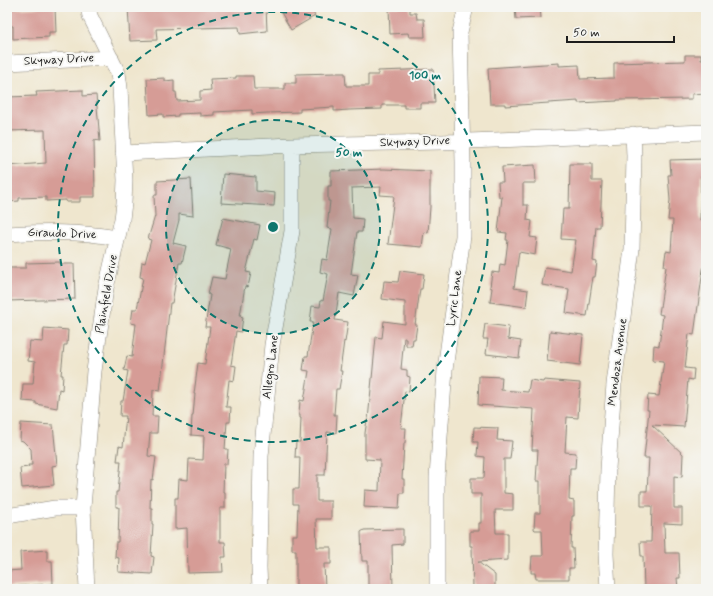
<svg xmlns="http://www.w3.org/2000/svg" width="713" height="596" font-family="Mynerve,sans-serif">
<rect width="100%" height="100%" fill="#f6f6f2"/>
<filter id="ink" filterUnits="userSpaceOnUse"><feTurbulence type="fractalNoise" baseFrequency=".025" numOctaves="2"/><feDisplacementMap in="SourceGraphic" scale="8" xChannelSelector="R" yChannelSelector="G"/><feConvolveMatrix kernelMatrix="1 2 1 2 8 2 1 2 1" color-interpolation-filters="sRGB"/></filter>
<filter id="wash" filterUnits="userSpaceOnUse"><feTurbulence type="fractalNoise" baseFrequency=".012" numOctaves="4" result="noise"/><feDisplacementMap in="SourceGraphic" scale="16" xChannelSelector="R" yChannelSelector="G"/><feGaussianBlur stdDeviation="0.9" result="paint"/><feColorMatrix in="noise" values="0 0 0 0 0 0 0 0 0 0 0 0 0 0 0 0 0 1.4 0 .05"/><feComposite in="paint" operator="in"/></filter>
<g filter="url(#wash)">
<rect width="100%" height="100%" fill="#efe6ce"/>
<g id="blocks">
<path fill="#d69c96" d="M55 7 56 32H49V37L13 39V26H8L7 9Z
M128 7H266L267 31 240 34 239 27 156 29 157 40 130 41Z
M278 7H310L315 16 291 30Z
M389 7H410V13H416L417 19H424L425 37H409L408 33 390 34Z
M515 7H540L541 18 516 19Z
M685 55H701V60H706V93L692 94V99L617 100V101L578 103V101L505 106V104H490L488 68 559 63V66L579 65 580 79 614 78V63L685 61Z
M433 69 435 103H420V108H404V105H382V109L349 110 334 111V107L300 109V112L267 113 252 114V110L214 112V115L200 116V113L178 114V116L163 117V114L149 115 147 79 165 78V81L174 80V92H176L177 101 200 100V91L211 90 210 79 236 78V76H253L254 89H285V83H296V74L336 73H345L346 86H368V75H378V71Z
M83 90V96L96 95 100 141 94 140 95 197H80V202H66V200L46 201V197L19 198V201L7 202V166L46 163 45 130 7 131V97L37 96 36 92Z
M706 159V176H701L700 220H706L705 255 694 335 689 334 685 368 694 369 693 380 688 379 684 427 652 425 683 454 682 477 674 476V508H682V524L664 523 665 553H679L680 578H677L678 589H644L643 556H641L640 542H651L652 506H641V491H647L649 458H644L649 410H647L648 395 659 396 664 361 653 360 654 345 659 346 663 315 659 314 666 267 664 266 666 251 671 252 673 220H668L670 200 668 175H671L670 160Z
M570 164H592V181H602L600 227H596L593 261 597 262 595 277H593L587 316 566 313 569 289 542 285 545 267 571 271 576 240 561 239 563 209H569Z
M535 165 536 183H523V205H528L527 220 532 221 530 237 537 238 535 255 519 252 514 288 528 290 526 307 490 302 492 288 490 287 492 272 499 273 500 264 505 265 508 240H506L507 233 498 232 502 197H499L498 182H503L502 167Z
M384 169 430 171V207L428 233 424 232 422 247 388 244 394 196 380 195 381 187 352 188 353 218 363 219 362 232H357L351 274 358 275 354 296 339 293 335 320 348 322 345 342 344 341 340 371H342L339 389H336L334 415H337L336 433 327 432 325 475H317V501H331V519H316L317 547H331V564H324L325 589H296V550H292V535H297L298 504H293V489H299L300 457H295L296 442H300L301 418H300V415H299L300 400 304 401 309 371 303 370 305 356H308L313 322H310L312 306 320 307 321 300 323 301 328 274 320 272 322 259 327 260 332 229 327 228 330 201H328V186H331V171Z
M223 174 256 177V191L275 193 274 206 221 203Z
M191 179 193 216 179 214V220L173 243 186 246 182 263H179L172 303H170L160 391 153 390 152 416H158L157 433H150L148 456 156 457 153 480 151 479 150 508H152V524H153L151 556 154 557 152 574 118 572 119 558 115 557 116 542H118L119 507H116V492H118L121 461H117L119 446 123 447 126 416H120L121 401H123L128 371 124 370 127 356 132 357 136 324 131 323 133 309H137L143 278 140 277 142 262 145 263 151 240 148 239 155 216 154 195H157V181Z
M223 218 260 225 257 240 254 239 246 272 251 273 248 287 245 286 240 316 243 317 241 332 236 331 231 365 236 366 234 381 229 380 226 407H231L230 422H227L225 449H228L227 464H224L223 492H225V508H220V542H225L226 557H222L223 572 188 573 187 528 175 529V498H178L179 479 188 480 189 459 203 460 204 436 191 435 192 416H193L195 394H194L198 363 205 364 210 327H205L210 295 208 294 212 277 225 279 231 249 216 245Z
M60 262V264H74L75 299 7 301V268H26V263Z
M400 271 424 274 422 289H420L415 325H417L415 339H413L412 346H406V338H404L401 369 407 370V376L410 377 409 392 405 391 401 428H406L405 443H404L402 479H404V493H400L399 509 364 507 365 490 379 491 380 460 365 459V433L367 420H368L376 337 382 338 384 321 405 324V302L382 299 384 281 398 282Z
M485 324 509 327 508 339 521 341 519 358 486 354 488 339H483Z
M44 328 68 330 67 345H64L61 375H63L62 390 59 389 57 408 36 404V402L22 401 23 384H33L35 362 28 361 30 341 43 342Z
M550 331 583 335 580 365 547 361Z
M479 376 502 377 501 390 528 392 530 380 543 382 544 380 580 383 578 418 567 417 565 452 576 453 575 468H570L569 500 574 501V516H572L571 548H573L574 568H569V579H536L535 573H531L532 556H543L542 530H535L534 529 535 513H540V481H536L538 450H532L534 409 478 405Z
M21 423 53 425 57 465 52 466 54 485 22 488 20 468 29 467 28 465H32L31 449 23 441 20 440Z
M474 427 498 428 497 440 512 441 510 459H504V493L513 494V510H495L496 533H508V560L478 562 495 575V589H473L472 546H470V531H479V523H481V494H471V478H484L485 457 477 456 478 442H473Z
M403 529V544L392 545 393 589H368V561H362L361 532 364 530Z
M47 550V561H52L53 584 7 587V571L21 570 20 552Z"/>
</g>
</g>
<g filter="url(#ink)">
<use href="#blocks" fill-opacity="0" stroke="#868175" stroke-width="1"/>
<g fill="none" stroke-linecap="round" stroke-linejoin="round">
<defs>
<path id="street" d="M7 63 111 58
M123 153 292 145 442 142 706 132
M7 234C46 232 78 231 117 238
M7 516 55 508H83
M87 589 83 508 94 371 106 288 122 219 124 203 125 180 120 88 118 73 90 16 88 7
M260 589 259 568 261 456 272 345 292 231V145
M437 589V477L445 370 463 236V162L460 32 466 7
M608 589 606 554 608 469 614 384 632 249 634 156 633 134"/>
</defs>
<use href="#street" stroke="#868175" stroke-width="16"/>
<use href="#street" stroke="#fff" stroke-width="15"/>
</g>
</g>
<circle cx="273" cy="227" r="107" fill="#0f766e" fill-opacity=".12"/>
<g fill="none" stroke="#0f766e" stroke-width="2" stroke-dasharray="7 5">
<circle cx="273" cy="227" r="107"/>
<circle cx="273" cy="227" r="215"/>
</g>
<g text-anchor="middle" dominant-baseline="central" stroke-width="4" stroke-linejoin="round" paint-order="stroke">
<g font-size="12" fill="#1c1c1c" stroke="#f6f6f2">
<text transform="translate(59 60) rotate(-3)">Skyway Drive</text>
<text transform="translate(415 142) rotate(-2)">Skyway Drive</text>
<text transform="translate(62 234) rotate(2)">Giraudo Drive</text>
<text transform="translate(107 294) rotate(-80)">Plainfield Drive</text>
<text transform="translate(455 298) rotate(-83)">Lyric Lane</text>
<text transform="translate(618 362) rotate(-83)">Mendoza Avenue</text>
<text transform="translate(271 367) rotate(-83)">Allegro Lane</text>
</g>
</g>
<circle cx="273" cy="227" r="6" fill="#0f766e" stroke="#f6f6f2" stroke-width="2"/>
<g font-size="12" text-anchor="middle" font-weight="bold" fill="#0f766e" stroke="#f6f6f2" stroke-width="4" stroke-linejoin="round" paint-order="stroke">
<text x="425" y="79">100 m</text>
<text x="349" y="156">50 m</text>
</g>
<rect width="713" height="596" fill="none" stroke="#f6f6f2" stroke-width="24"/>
<path d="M567 36v6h107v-6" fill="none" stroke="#1c1c1c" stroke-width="2"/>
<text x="573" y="36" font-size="12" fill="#1c1c1c" stroke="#f6f6f2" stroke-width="3" paint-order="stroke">50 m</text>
</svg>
